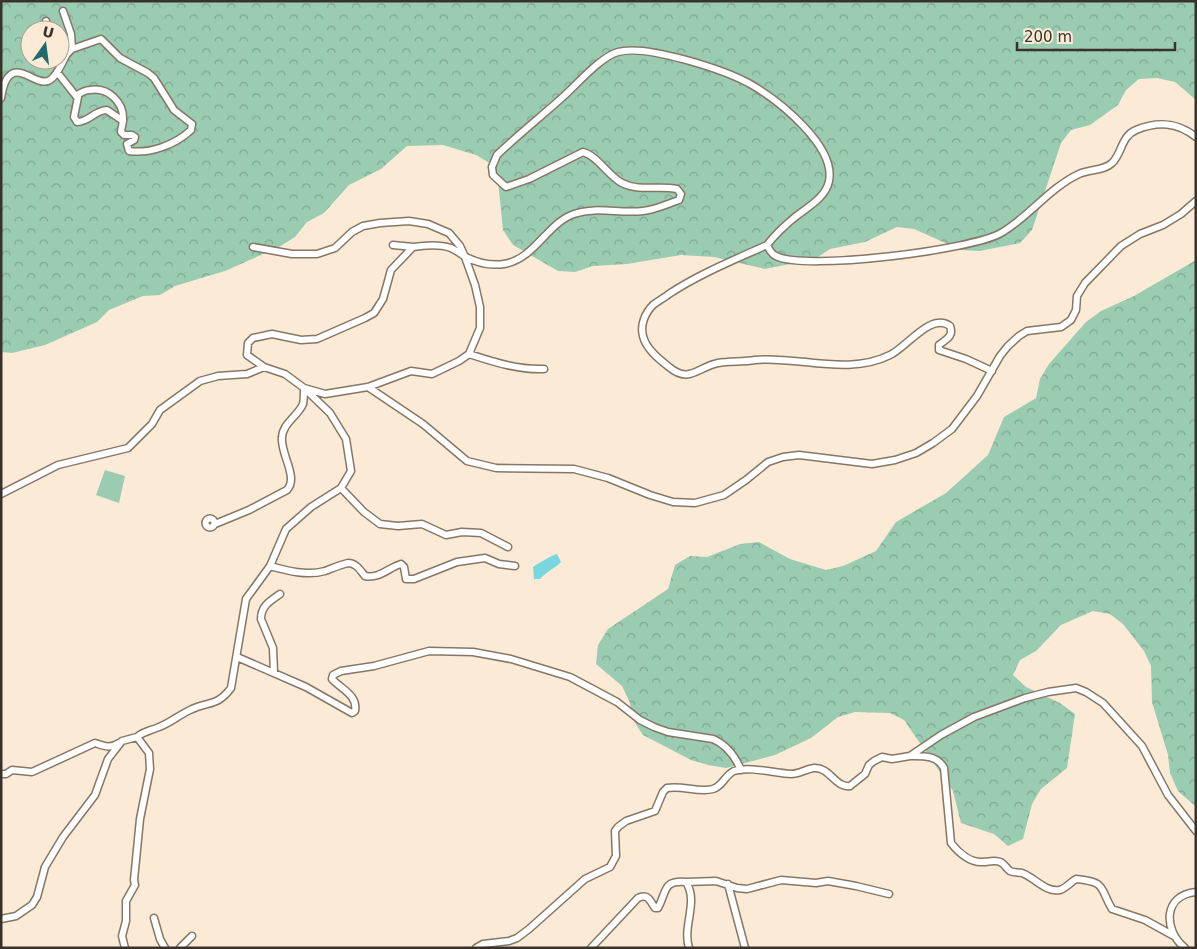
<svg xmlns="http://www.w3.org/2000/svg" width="1197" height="949" font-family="'DejaVu Sans',sans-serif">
<defs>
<pattern id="forest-crowns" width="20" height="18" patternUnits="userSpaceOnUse" patternTransform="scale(1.25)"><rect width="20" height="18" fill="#9accb2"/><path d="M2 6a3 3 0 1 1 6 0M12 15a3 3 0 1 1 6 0" fill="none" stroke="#7fa691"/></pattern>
</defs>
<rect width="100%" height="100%" fill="#fbead6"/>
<path fill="#9accb2" d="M105 470 125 476 119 503 96 495Z"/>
<path fill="url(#forest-crowns)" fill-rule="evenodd" d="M1 1H1196V100L1175 82 1157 78 1139 79 1126 90 1118 105 1090 125 1071 130 1061 143 1032 230 1020 243 979 251 961 250 914 229 897 227 865 242 830 249 815 259 765 269 714 257 681 255 627 264 593 266 575 272 558 271 513 245 503 230 498 181 491 164 476 155 443 145 407 146 381 169 349 185 324 213 307 222 295 237 279 247 225 271 175 286 160 295 143 296 109 310 97 322 45 345 12 353 1 352ZM30 30H60V60H30Z
M1196 260V807L1178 791 1170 773 1168 755 1152 702 1151 666 1144 651 1123 624 1110 614 1093 611 1061 625 1036 651 1020 660 1013 675 1026 687 1060 703 1075 714 1067 768 1041 789 1032 804 1023 839 1008 846 994 834 961 823 953 791 904 720 890 713 855 712 838 717 811 738 775 755 726 768 708 765 691 760 643 735 633 720 630 703 622 686 596 664 598 645 608 629 668 589 675 565 690 556 707 557 740 544 759 542 790 559 826 570 843 566 876 551 896 522 946 493 988 455 1004 417 1036 398 1040 379 1049 364 1086 322 1101 311 1134 296Z"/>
<path fill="#78d6df" d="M557 554 561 562C554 569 547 571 540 579H534L533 567C539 563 552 555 557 554Z"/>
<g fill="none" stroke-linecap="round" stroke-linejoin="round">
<defs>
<path id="minor" d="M63 11 71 34 72 49
M46 21 49 30
M57 72 76 96C80 93 85 90 90 90 108 87 124 102 123 120 123 124 121 128 121 132L124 135H132L135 137 134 140 127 144 129 151C150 154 175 145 191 130L192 124 174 110 154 78 148 73 120 58 101 39 72 49 67 54
M76 96 78 97 74 117 77 122C89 122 95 110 107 110L123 121
M1 98C9 47 35 90 50 80 58 75 62 62 67 54L60 41
M767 245C734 260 699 274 669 294 664 298 658 301 653 305 645 313 640 325 643 336 646 349 659 359 669 367 689 384 698 367 718 363 729 361 743 362 755 360 799 356 848 376 890 355 907 347 931 312 950 326 954 337 946 339 939 345V350L966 359 992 371
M413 247C426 245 439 244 451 248 455 250 460 253 464 256 477 263 490 266 504 264 535 259 547 223 574 214 597 206 620 214 643 211 655 210 667 204 679 200L681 194 677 189C659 185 640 192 622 183 608 176 598 156 583 152L529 179 506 187 493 175 492 167 497 155C519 134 543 115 565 95 578 83 602 56 618 52 646 44 726 70 752 85 779 101 836 146 829 181 826 198 806 208 794 218 784 226 775 235 767 245 769 249 771 254 776 256 804 271 972 250 1001 233 1029 217 1049 188 1079 174 1089 169 1104 171 1112 163 1122 154 1121 136 1136 130 1158 121 1177 122 1196 137
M469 354C494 362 518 370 544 369
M368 387 423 424 467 461 496 468 574 469 608 478 650 495 673 502 695 503 724 495 746 480 768 462 783 457 799 455 872 464 895 460 916 453 933 443 952 429 977 396 1000 356 1008 346 1019 336 1027 331 1061 327 1071 320 1076 310 1077 296 1085 283 1121 246 1140 234 1163 225 1181 214 1196 201
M341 488 364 512 380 524 398 526 422 524 446 535 462 532 481 533 508 547
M1 494 58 465 128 448 152 424 160 410 200 381 218 376 247 374 264 367
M205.5 523a4.5 4.5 0 1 1 9 0a4.5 4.5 0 1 1-9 0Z
M215 524 249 510 287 490C299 477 280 454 282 437 283 423 298 416 303 404 304 399 304 393 304 388L325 394 368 387 411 371 432 374 459 361 469 354 480 328V307L475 285 465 257 460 246 449 233 428 224 409 221 380 223 363 226 352 232 335 248 317 254H292L253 247
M270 566C288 571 307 576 325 571 333 568 340 565 348 563 356 563 360 570 365 576 379 579 388 568 401 564L404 567 406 579H414L457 562 485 558 499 564 515 566
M237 657 306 687 352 713 355 711C358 695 341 689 332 679L333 675 341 671 374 666 429 651 473 652 511 659 570 677 617 702 640 720 654 727 668 732 713 739C727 745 735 756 741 770
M274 673 273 648 261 619C261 606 270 601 280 594
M137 737C144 731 150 731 159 727 170 723 179 715 190 710 208 701 217 707 231 688L246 599 270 566 286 529 311 507 341 488 351 471 346 439 330 413 304 388 285 374 264 367 247 355 248 343 253 338 272 334 301 340 317 339 365 318 374 313 383 299 391 270 413 247 393 245
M910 756C923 756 937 755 944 768L951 843C958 852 970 863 983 862 989 862 996 859 1002 863 1005 865 1007 869 1010 871 1014 873 1018 872 1022 873 1034 877 1046 893 1060 890 1066 888 1071 882 1076 879 1107 882 1099 887 1112 909L1145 920 1174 936
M1 774H6L12 770 32 772 95 743C104 746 110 749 119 743
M686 882 716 881 737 888 747 889 781 880 816 883 828 881 856 886 889 894
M728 884 745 948
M154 918 160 939 165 948
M1 919 16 916 32 905 37 897 45 867 63 837 95 795 108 759 122 741 137 737 149 753 150 769 140 819 134 880 135 885 126 901V921L122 936 125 948
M180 948 192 936
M476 948 483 944 509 941 517 938 529 929 585 879 610 867 616 856 615 831 618 827 626 821 655 811 663 792 667 788C682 785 699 793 713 789 723 786 725 775 734 771 749 766 775 773 791 774 799 774 806 769 814 768 830 767 835 788 850 786L865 774 869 765 874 761 882 757 892 759 910 756 941 735 974 717 1025 698 1048 692 1076 688 1086 692 1103 703 1142 746 1168 795 1196 831
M591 948 638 898C648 893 650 901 655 908H658C667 892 662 880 686 882 699 902 682 926 689 948
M1185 948C1163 930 1163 895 1196 892"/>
</defs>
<use href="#minor" stroke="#867765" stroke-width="9"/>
<use href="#minor" stroke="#fff" stroke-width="6"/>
</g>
<rect width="1197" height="949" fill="none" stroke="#38322a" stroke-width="5"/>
<g transform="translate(45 45) rotate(14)"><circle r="24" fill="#fbead6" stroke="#ada091"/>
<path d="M0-4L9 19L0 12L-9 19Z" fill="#1f6b6d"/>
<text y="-8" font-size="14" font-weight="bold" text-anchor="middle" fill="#38322a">U</text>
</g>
<path d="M1017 42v8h158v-8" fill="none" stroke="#38322a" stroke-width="2.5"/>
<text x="1024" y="42" font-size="15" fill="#38322a" stroke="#fbead6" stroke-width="4" paint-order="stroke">200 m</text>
</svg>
